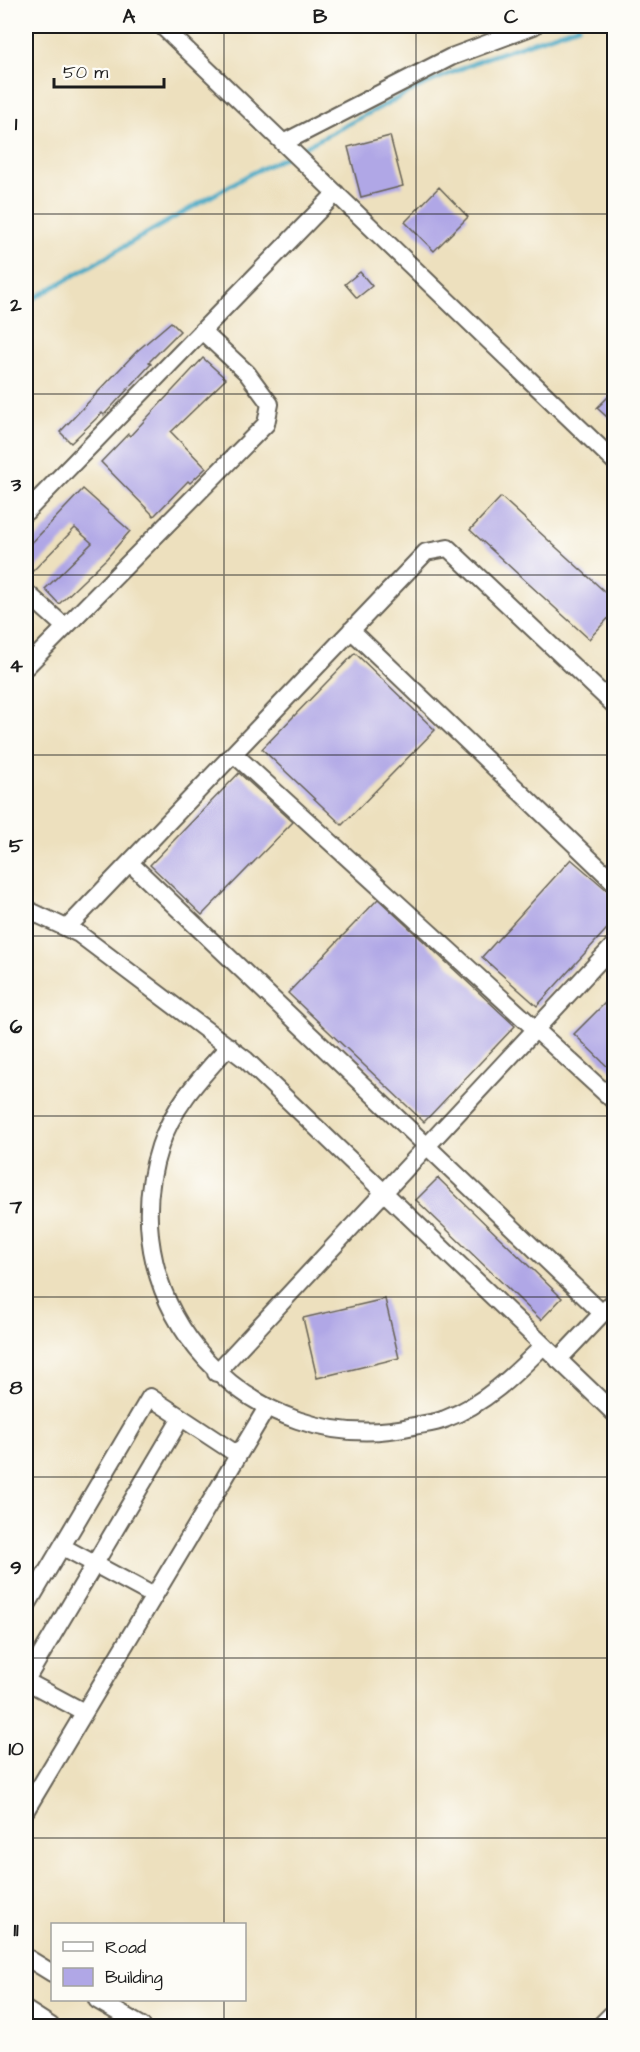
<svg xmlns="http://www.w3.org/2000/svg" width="640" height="2052" font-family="'Architects Daughter',sans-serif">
<rect width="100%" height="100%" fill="#fdfcf7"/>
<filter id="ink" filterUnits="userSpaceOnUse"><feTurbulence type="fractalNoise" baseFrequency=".0167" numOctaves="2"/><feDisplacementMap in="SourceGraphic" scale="12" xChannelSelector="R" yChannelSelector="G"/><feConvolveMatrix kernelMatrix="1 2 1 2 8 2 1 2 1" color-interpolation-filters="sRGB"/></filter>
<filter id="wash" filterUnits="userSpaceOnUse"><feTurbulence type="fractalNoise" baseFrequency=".008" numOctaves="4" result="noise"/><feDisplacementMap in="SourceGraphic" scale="24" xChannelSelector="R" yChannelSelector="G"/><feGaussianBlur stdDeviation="1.35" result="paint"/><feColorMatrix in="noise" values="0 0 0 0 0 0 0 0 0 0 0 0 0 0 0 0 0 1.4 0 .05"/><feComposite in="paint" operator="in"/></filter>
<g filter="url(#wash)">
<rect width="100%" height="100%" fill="#ede0be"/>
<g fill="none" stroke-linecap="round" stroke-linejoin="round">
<path stroke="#44a8c4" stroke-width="4.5" d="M297 151 419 87 486 58 579 26
M26 303 250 174 290 155"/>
</g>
<g id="blocks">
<path fill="#b0a7e6" d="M390 136 403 186 361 197 348 147Z
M439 187 468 217 434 251 405 222Z
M360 272 372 286 357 298 345 284Z
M171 322 180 331 149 362 151 364 104 415 102 413 71 443 60 432 137 351Z
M203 358 226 379 171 432 206 468 190 483 188 481 154 516 101 462 128 434 130 436Z
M615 390V424L597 408Z
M83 489 130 531 107 558 59 604 45 589 92 543 75 528 26 578V549Z
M501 497 615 601V611L589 639 470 530Z
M355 653 435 730 342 825 262 749Z
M239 773 293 822 202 915 150 865Z
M571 859 615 897V920L537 1006 482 957Z
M378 899 515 1026 424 1122 288 993Z
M615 993V1074L574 1034Z
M438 1178 562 1298 541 1320 416 1200Z
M385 1299 399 1358 317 1378 303 1318Z"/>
</g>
</g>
<g filter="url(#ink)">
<use href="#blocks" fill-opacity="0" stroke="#656155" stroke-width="1.5"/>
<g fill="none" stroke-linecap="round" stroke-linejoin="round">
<defs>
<path id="minor" d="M162 26 614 461
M283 143 451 57 534 26
M26 512 336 193
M26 592 65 627
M351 630 614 882
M26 667 266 424 270 404 247 373 202 331
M234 754 614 1101
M130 863 602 1313
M26 909 79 934 246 1060 614 1413
M67 928 426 552 448 548 614 705
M229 1046C201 1077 173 1106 160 1146 107 1306 252 1463 414 1426 424 1424 436 1423 445 1419 485 1404 514 1375 543 1346
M558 1360 614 1301
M216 1373 614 945
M63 1547 154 1596
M26 1607 150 1397 238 1455
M26 1680 181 1418
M26 1681 84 1712
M26 1810 266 1409
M26 1957 52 1973
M97 2000 142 2026
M26 2010 51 2026
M600 2026 614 2012"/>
</defs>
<use href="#minor" stroke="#656155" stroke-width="20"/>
<use href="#minor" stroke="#fff" stroke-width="16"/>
</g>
</g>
<path fill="none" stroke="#1c1c1c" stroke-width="1.5" stroke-opacity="0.55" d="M224 26V1924M416 26V2026M26 214H614M26 394H614M26 575H614M26 755H614M26 936H614M26 1116H614M26 1297H614M26 1477H614M26 1658H614M26 1838H614M224 2000V2026"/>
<rect width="640" height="2052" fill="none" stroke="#fdfcf7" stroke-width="66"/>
<rect x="51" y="1923" width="195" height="78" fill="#fdfcf7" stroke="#a3a29f" stroke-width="1.5"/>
<rect x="63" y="1942" width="30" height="9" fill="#ffffff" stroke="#a3a29f" stroke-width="1.5"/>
<text x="105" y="1953" font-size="18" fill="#1c1c1c">Road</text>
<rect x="63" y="1968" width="30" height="18" fill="#b0a7e6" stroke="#a3a29f" stroke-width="1.5"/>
<text x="105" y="1983" font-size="18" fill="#1c1c1c">Building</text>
<path d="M54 78v9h110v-9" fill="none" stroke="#1c1c1c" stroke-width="3"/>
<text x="63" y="78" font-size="18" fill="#1c1c1c" stroke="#fdfcf7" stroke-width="4.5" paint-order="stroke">50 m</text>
<rect x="33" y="33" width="574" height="1986" fill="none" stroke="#1c1c1c" stroke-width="2"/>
<g font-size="20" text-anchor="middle" font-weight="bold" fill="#1c1c1c">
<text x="129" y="23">A</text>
<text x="320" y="23">B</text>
<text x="511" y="23">C</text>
<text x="16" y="130">1</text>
<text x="16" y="311">2</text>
<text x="16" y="491">3</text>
<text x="16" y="672">4</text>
<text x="16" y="852">5</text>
<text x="16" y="1033">6</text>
<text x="16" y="1213">7</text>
<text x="16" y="1394">8</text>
<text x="16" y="1574">9</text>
<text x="16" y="1755">10</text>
<text x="16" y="1936">11</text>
</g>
</svg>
